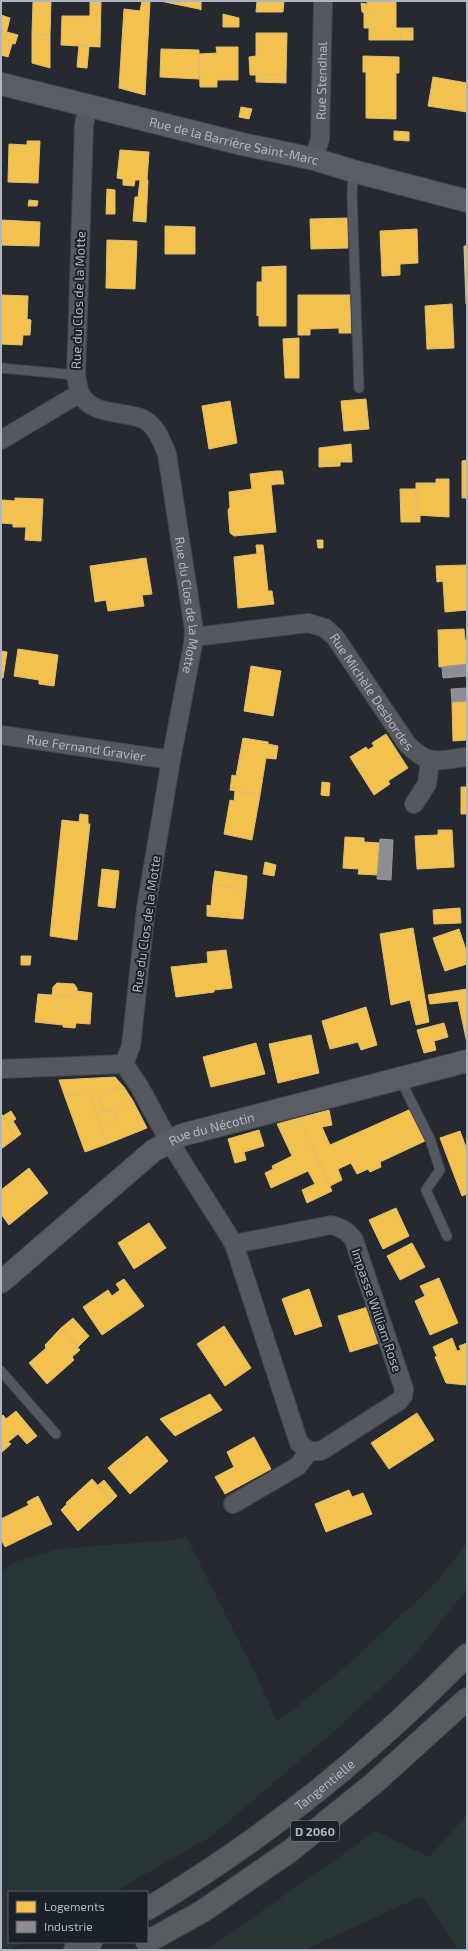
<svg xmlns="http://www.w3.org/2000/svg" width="468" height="1951" font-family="'Exo 2',sans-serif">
<rect width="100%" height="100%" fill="#262a30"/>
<path fill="#273536" d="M186 1536 260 1683 277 1722 343 1669 436 1583 467 1543V1589L407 1664 330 1735 210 1837 114 1892H9V1942H25L7 1950H1V1571L18 1561 56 1549 174 1540Z
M467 1815V1950H459L422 1896 304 1950H206L376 1831 429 1857Z"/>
<path fill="#f2c14e" stroke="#debe71" d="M33 1H51L50 35 32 34Z
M142 1H150L145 95 119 88 124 9 140 11Z
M160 1H201V10L199 9Z
M257 1H284L283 12H256Z
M367 1H396V28H400L401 40H369V28H364V12L368 13Z
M90 2H101L100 47 61 45 62 16H90Z
M361 3 367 4 368 13 362 12Z
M223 14 239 18V27H223Z
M1 15 10 18 4 42 12 44 8 57 1 55Z
M400 28H413V40H401Z
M7 32 18 35 15 44 4 42Z
M256 33H287L286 75H250L249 57 256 56Z
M32 34 50 35V68L32 63Z
M79 45 89 46 87 68 77 67Z
M216 47H238V80H217V87H200L199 54 217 53Z
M161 49 199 50V79L160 77Z
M363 56 399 57V73H396V119L366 118V72H363Z
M256 75H286V83L256 82Z
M433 77 467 83V112L428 106Z
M241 107 252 109 249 119 239 117Z
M394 131 409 132V141L394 140Z
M27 141H40L38 183 8 182 9 144 27 145Z
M120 150 149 152 147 180H135L134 186 123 185V179L117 178Z
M140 180H148L146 222 133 221 135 197H138Z
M107 189 115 190V214H106Z
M29 200 38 201 37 206H28Z
M348 218V248L311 249 310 219Z
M1 220 40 222 39 246 1 245Z
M165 226 195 227V254H165Z
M417 229 418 263 400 264V275L382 276 380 231Z
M107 240 137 241 135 289 106 288Z
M464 246H467V304H466Z
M286 266V326H259V315L257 316V282H262V267Z
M1 295 28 296 27 319 31 320 30 335H23L22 345 1 344Z
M298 295H350L351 333H339V328L310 329V335H298Z
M452 304 454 348 427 349 425 306Z
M299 338V378H285L283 339Z
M366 399 369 429 344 431 341 401Z
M230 401 237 443 209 449 202 406Z
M351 444 352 462H319V448Z
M467 460V498H462V461Z
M319 462H340V466L319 467Z
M276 471 277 484 271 485 276 532 234 536 230 533 228 510 230 507 229 492 252 489 250 474Z
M276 471H282L284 484H277Z
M436 479H449V517L416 515V483H436Z
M400 489H416V515H420V522H401Z
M15 498 43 499 41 541 25 540 26 527H13V524L1 523 2 500 15 501Z
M317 540H323V548H318Z
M256 545H263L264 553 257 554Z
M264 553 268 591H272L274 604 238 608 234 557Z
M146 558 152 594 142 595 144 606 108 611 106 600 95 602 90 566Z
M467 565V610L445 612 443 581 437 582 436 566Z
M464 629 465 640H467V664L439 667 438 630Z
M18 649 58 655 54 686 39 684V680L14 676Z
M1 651 7 652 3 678H1Z
M251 666 281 671 273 716 244 711Z
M467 701V740L453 741 452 702Z
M386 734 408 768 388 781 390 784 374 795 350 757 366 747 368 750 374 746 372 743Z
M243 738 268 742V744L278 746 276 759 266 758 260 795 230 790 232 775 236 776Z
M322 782 330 783 329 796 321 795Z
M461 787H467V814H461Z
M235 791 260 795 252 840 224 834 230 800 234 801Z
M80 814 88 815V824H90L77 940 50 936 62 820 79 822Z
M438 830H452L454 867 417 869 415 836 438 835Z
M345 837 364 838V842L380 843 378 875 358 874 359 869 343 868Z
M265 862 276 865 274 876 263 874Z
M102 869 119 871 115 908 98 906Z
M215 871 247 876 246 890 213 884Z
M213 884 246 890 243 919 207 916V905L211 906Z
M460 908 461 923 434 924 433 910Z
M413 928 429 1022 416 1025 410 1000 391 1005 380 934Z
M459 929 467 953V964L445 971 433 938Z
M226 950 232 988 214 990V992L176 997 171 967 208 963 207 952Z
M21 956H31L30 965H21Z
M57 983 74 984 77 988V997L52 995 53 987Z
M467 989V1043L458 1001 430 1004 428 995Z
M77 991 92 993 90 1024 76 1023 75 1028 63 1027V1025L35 1022 38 994 77 997Z
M366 1007 377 1045 361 1050 358 1042 330 1049 322 1021Z
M444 1023 448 1037 434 1041 436 1050 424 1053 417 1030Z
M311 1035 319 1073 278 1083 269 1044Z
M256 1043 265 1074 211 1087 203 1057Z
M115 1077 124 1087 99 1096 104 1112 97 1115 88 1090 65 1097 59 1080Z
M124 1087 133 1101 104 1112 99 1096Z
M88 1090 107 1144 85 1152 65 1097Z
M133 1101 147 1128 107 1144 101 1127 118 1121 114 1108Z
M114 1108 118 1121 101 1127 97 1115Z
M411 1109 425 1141 380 1162 381 1167 370 1172 368 1169 357 1174 351 1163 338 1169 342 1180 330 1186 299 1118 329 1110 332 1125 322 1127 330 1145Z
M11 1111 16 1119 8 1124 3 1116Z
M1 1113 16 1138 1 1149Z
M299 1118 332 1191 307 1203 302 1190 315 1184 308 1171 271 1188 265 1173 273 1169 272 1166 292 1156 277 1124Z
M13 1121 21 1134 16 1138 8 1124Z
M259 1130 264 1146 244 1152 246 1160 235 1163 228 1139Z
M460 1131 467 1150V1194L462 1196 440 1138Z
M29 1168 48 1193 9 1225 1 1214V1190Z
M396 1208 409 1236 383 1249 369 1220Z
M149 1223 166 1248 134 1269 118 1243Z
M412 1243 425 1267 400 1280 387 1256Z
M439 1278 458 1323 430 1335 415 1301 425 1296 420 1286Z
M124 1279 144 1306 102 1335 83 1307 108 1290 112 1296 120 1290 116 1284Z
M309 1289 322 1326 295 1335 282 1299Z
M368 1307 379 1343 350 1352 338 1316Z
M73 1318 89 1336 78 1347 61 1328Z
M224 1326 251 1368 225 1386 197 1344Z
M61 1328 80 1350 72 1357 74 1360 47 1384 29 1363 46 1348 45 1345Z
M452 1338 457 1351 461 1350 459 1346 467 1343V1385L446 1383 435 1357 437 1356 433 1347Z
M210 1394 222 1410 175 1436 160 1419Z
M16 1411 37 1436 27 1444 18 1434 8 1442 11 1444 1 1453V1417L3 1415 6 1419Z
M417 1413 434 1440 389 1469 371 1443Z
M147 1436 168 1461 130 1494 108 1468 116 1461 121 1467 128 1461 124 1455Z
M254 1437 271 1469 225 1494 215 1477 234 1467 227 1452Z
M124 1455 128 1461 121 1467 116 1461Z
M92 1479 112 1501 78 1531 61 1510 67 1504 66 1503Z
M104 1480 117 1496 112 1501 98 1485Z
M349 1490 352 1497 363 1493 372 1514 326 1532 315 1504Z
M38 1496 52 1524 5 1547 1 1539V1519L29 1505 27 1502Z"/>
<path fill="#8d8d92" stroke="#9799a0" d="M467 664V676L443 678 442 667Z
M467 688V701L452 702 451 689Z
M380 839 393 840 391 880 377 879Z"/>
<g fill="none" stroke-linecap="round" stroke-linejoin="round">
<defs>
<path id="lane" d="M353 171 352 197 359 388
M1 368 76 375
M400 1079 430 1139 440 1170 426 1190 447 1236
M1 1371 56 1434"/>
<g id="street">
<path id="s1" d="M88 105 84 125 76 375C77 380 78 388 80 393 92 417 123 410 143 419 156 425 162 442 167 454L194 630 193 644 171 760 146 908 131 1046 124 1064 139 1086 169 1141 234 1244 299 1443 309 1451H321L399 1401 403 1396 404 1389 354 1240C348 1231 341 1227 331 1225L234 1244"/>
<path id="s2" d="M314 159 320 139 323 1"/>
<path d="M1 440 80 393"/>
<path id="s3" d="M194 637 308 623 325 628 335 637 407 744C430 767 437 760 467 757"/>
<path id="s4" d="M1 735 171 760"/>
<path d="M414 804 427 784 430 761"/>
<path d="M1 1069 124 1064"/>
<path d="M233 1504 298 1466 309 1451"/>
</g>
<g id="secondary">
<path id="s5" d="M1 84 242 144 314 159 353 171 467 201"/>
<path id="s6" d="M1 1282 153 1151 182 1135 467 1061"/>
</g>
<g id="primary">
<path id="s7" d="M147 1909C265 1839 371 1753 467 1655"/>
<path d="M147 1942 203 1911 290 1851 373 1784 467 1699"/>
<path d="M75 1950 91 1942"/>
</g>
</defs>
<use href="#lane" stroke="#424549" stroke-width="11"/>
<use href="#street" stroke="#424549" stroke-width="20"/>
<use href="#secondary" stroke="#43464d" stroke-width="24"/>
<use href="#primary" stroke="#43464d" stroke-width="24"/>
<use href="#lane" stroke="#55585f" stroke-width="9"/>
<use href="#street" stroke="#55585f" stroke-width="18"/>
<use href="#secondary" stroke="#5a5d63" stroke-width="22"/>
<use href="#primary" stroke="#585b60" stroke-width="22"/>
</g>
<g text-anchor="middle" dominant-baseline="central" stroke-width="4" stroke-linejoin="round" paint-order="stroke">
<rect fill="#1b2129" stroke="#838994" stroke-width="1" x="291" y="1821" width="48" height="20" rx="3"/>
<g font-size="12" font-weight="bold" fill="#afb6c2">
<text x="315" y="1831">D 2060</text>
</g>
<g font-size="13" fill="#afb6c2" stroke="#1b2129">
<text stroke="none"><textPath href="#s2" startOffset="79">Rue Stendhal</textPath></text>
<text stroke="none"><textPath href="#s5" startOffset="240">Rue de la Barrière Saint-Marc</textPath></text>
<text transform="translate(78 300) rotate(-88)">Rue du Clos de la Motte</text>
<text stroke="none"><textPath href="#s1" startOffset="556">Rue du Clos de la Motte</textPath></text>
<text stroke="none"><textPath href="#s3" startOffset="212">Rue Michèle Desbordes</textPath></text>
<text stroke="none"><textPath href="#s4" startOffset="86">Rue Fernand Gravier</textPath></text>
<text transform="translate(146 924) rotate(-82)">Rue du Clos de la Motte</text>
<text stroke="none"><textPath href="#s6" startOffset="264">Rue du Nécotin</textPath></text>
<text transform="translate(377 1310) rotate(71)">Impasse William Rose</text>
<text stroke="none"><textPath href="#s7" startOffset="217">Tangentielle</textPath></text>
</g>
</g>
<rect width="468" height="1951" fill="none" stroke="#afb6c2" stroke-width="4"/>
<rect x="8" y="1891" width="140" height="52" fill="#1b2129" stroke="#565d66"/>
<rect x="16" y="1901" width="20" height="12" fill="#f2c14e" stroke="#565d66"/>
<text x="44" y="1911" font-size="12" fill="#afb6c2">Logements</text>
<rect x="16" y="1921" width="20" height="12" fill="#8d8d92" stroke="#565d66"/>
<text x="44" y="1931" font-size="12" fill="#afb6c2">Industrie</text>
</svg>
